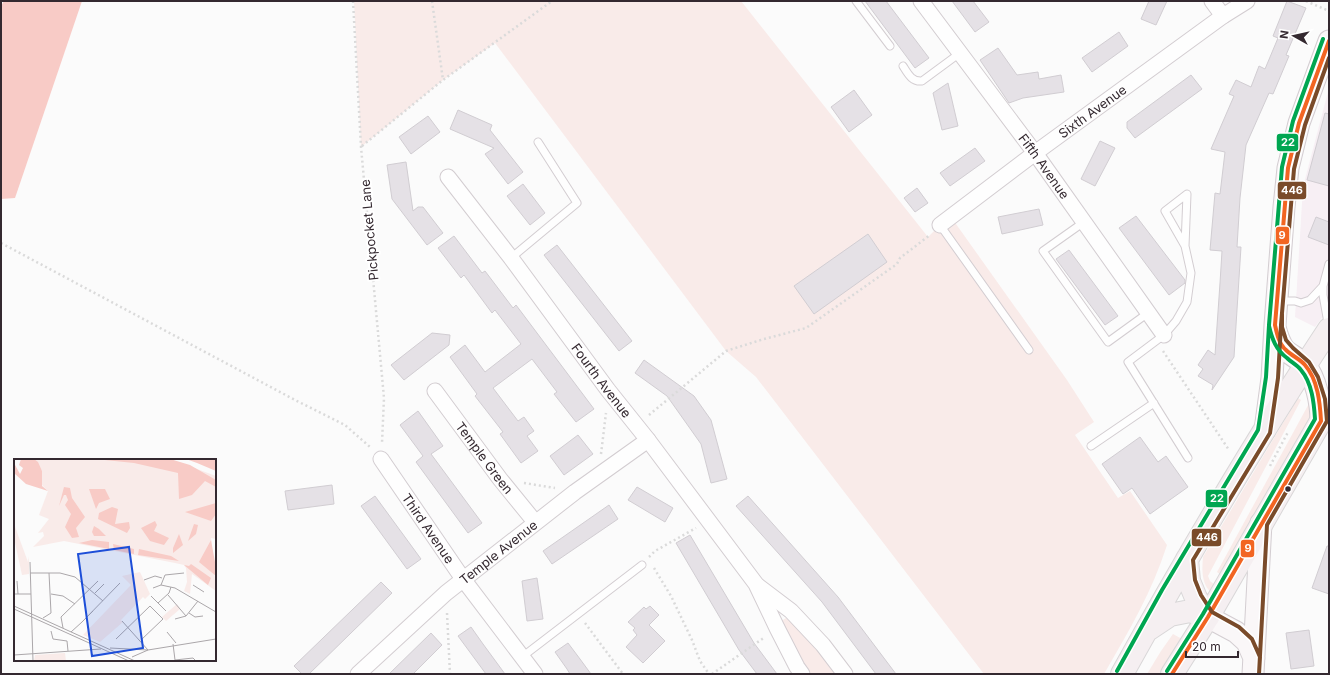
<svg xmlns="http://www.w3.org/2000/svg" width="1330" height="675" font-family="Inter,sans-serif">
<rect width="100%" height="100%" fill="#fbfbfb"/>
<path fill="#f7eff4" d="M1329 88V308L1315 327 1295 317 1303 187Z"/>
<path fill="#f9ebe9" d="M354 1H741L928 237 940 225 951 217 1067 380 1094 422 1075 435 1118 498 1130 491 1167 545C1152 592 1129 631 1104 674H984L756 377 726 351 495 43 443 80 361 147Z
M1298 398 1301 400 1208 576 1210 581 1215 585 1211 592C1201 584 1202 568 1203 557Z
M1312 398 1311 426 1221 575 1217 572Z
M786 618 810 640 838 674H810L799 659 783 623V620Z
M1173 634 1182 639 1160 674H1147L1161 651Z"/>
<path fill="#f8cbc6" d="M4 1H82L15 198 1 199V6Z"/>
<path fill="#e5e1e6" stroke="#d1cdd2" d="M865 1H886L929 58 915 68Z
M952 1H973L989 22 975 32Z
M1149 1H1167L1156 25 1141 19Z
M1287 1 1306 8 1286 55 1289 56 1273 94 1269 93 1246 145 1240 198 1237 247H1241L1234 357 1212 390 1213 385 1198 376 1203 369 1198 365 1208 350 1215 355 1220 283 1222 251 1210 250 1215 193 1220 194 1225 152 1211 149 1234 96 1229 94 1236 80 1251 87 1259 66 1265 69 1278 38 1273 36Z
M1119 32 1128 46 1092 72 1082 58Z
M998 48 1017 75 1038 72 1039 79 1061 75 1064 92 1023 98 1009 103 980 60Z
M1191 75 1202 89 1135 138 1127 128V122Z
M948 83 958 126 942 130 933 93Z
M854 90 872 115 849 132 831 107Z
M458 110 492 125 490 130 523 172 508 184 485 154 494 148 450 129Z
M1325 113 1329 114V186L1307 180Z
M428 116 440 132 411 154 399 137Z
M1100 141 1115 148 1095 186 1081 179Z
M975 148 985 161 950 186 940 173Z
M406 162 413 211 418 207H423L443 233 427 245 392 199 387 165Z
M523 184 545 213 530 225 507 196Z
M917 188 928 203 915 212 904 198Z
M1039 209 1043 225 1002 234 998 217Z
M1136 216 1185 280V283L1169 295 1119 228Z
M1316 217 1329 222V245L1308 237Z
M868 234 887 262 814 314 794 286Z
M454 236 482 273 485 271 513 308 516 305 594 409 576 422 554 394 557 392 532 359 493 388 518 421 524 417 534 431 527 436 538 451 521 463 500 434 503 432 475 396 477 394 450 357 465 345 485 372 521 344 495 310 492 313 464 275 461 278 438 248Z
M557 245 632 341 619 351 544 255Z
M1069 250 1118 316 1105 325 1056 259Z
M432 333 450 335 449 345 404 380 391 365Z
M644 360 694 396 711 420 727 479 711 483 701 444 667 396 635 373Z
M418 411 443 446 431 454 482 523 468 533 416 462 423 456 400 425Z
M578 435 593 454 564 475 550 456Z
M1140 437 1158 462 1166 456 1188 487 1150 514 1132 488 1123 494 1102 464Z
M332 485 334 504 288 510 285 491Z
M637 487 673 508 665 522 628 500Z
M375 496 421 559 407 569 361 506Z
M748 496 838 597 896 674H876L822 602 736 506Z
M609 505 618 519 552 564 543 551Z
M690 535 754 643 777 674H757L739 650 676 543Z
M1327 546H1329V594L1312 588Z
M537 578 543 619 527 621 522 581Z
M381 582 392 593 309 674H302L294 666Z
M650 606 659 615 649 625 665 641 643 663 626 647 637 635 633 630 635 628 628 622 644 607 646 609Z
M471 627 483 644 505 674H486L458 636Z
M1309 630 1314 666 1291 669 1286 633Z
M431 633 442 645 413 674H389Z
M568 643 580 659 591 674H570L567 669 555 652Z"/>
<g fill="none" stroke-linecap="round" stroke-linejoin="round">
<defs>
<path id="lane" d="M856 1 890 46
M903 66C908 74 912 82 922 81L960 53
M1084 222 1043 251 1108 342 1148 313
M940 225 1029 350
M1185 246 1187 194 1165 211 1185 246 1191 273 1187 302 1176 321 1164 335 1128 362 1188 458
M511 258 577 203 538 142
M1323 286V295L1328 323 1327 326
M1279 301H1295L1301 303 1310 300 1323 286 1329 264
M1091 446 1154 403
M522 657 642 565"/>
<g id="street">
<path id="s1" d="M921 1 1035 153 1164 335"/>
<path d="M1212 1 1223 16"/>
<path id="s2" d="M448 177 511 258 608 390 648 440 756 584 777 628 797 667 802 674"/>
<path id="s3" d="M940 225 1035 153 1223 16 1247 1"/>
<path id="s4" d="M435 391 500 479 535 522"/>
<path id="s5" d="M381 459 463 579 535 674"/>
<path d="M758 586 791 611 823 645 845 674"/>
<path id="s6" d="M358 674 446 593 575 492 648 440"/>
</g>
<path id="secondary" d="M1275 327C1277 335 1280 344 1285 350 1291 355 1299 359 1305 365 1316 378 1321 404 1321 421
M1265 430 1272 378 1275 325 1284 207 1288 168 1299 123 1329 41
M1208 617 1236 632 1247 642 1254 658
M1253 674 1261 523"/>
<path id="primary" d="M1187 559 1189 581 1196 598 1208 617
M1149 629 1170 615 1190 611 1208 617
M1122 674C1187 557 1255 441 1329 329
M1172 674 1208 617 1329 407"/>
</defs>
<use href="#lane" stroke="#d3cdd1" stroke-width="9"/>
<use href="#street" stroke="#d3cdd1" stroke-width="17"/>
<use href="#secondary" stroke="#d3cdd1" stroke-width="23"/>
<use href="#primary" stroke="#d9d7d8" stroke-width="24"/>
<path stroke="#dadada" stroke-width="2.5" stroke-dasharray="2 3" stroke-linecap="butt" d="M353 1 361 147 384 398 382 443
M432 1 443 80
M1306 1 1329 11
M362 146 443 80 552 1
M1 243 295 400 345 425 370 447
M1163 351 1229 450
M649 415 726 351 764 339 806 328 897 264 900 258 930 235
M601 454 606 413
M1270 466 1288 432
M524 483 555 488
M649 557 655 551 696 528
M654 568 671 596 692 640 700 661 709 674
M447 613 450 674
M585 623 623 674
M712 674 765 637"/>
<use href="#lane" stroke="#fefefe" stroke-width="7"/>
<use href="#street" stroke="#fefefe" stroke-width="15"/>
<use href="#secondary" stroke="#faf7f8" stroke-width="21"/>
<use href="#primary" stroke="#f5eff1" stroke-width="22"/>
<defs>
<path id="bus-1" d="M1321 421C1320 403 1318 380 1305 365 1300 359 1292 356 1286 350 1279 344 1277 334 1275 325L1288 168 1299 123 1329 41
M1172 674 1208 617 1321 421"/>
<path id="bus-2" d="M1259 674 1260 657 1252 639 1239 627 1212 612 1201 595 1195 580 1193 560 1270 433 1278 378 1281 325 1294 169 1305 125 1329 58
M1259 674 1267 525 1327 421 1325 399 1318 377 1309 362 1293 348 1286 340 1282 327V314"/>
<path id="bus-3" d="M1117 671 1162 590 1258 430 1266 377 1269 325 1282 167 1293 121 1323 39
M1167 671 1203 614 1315 419C1314 403 1312 383 1301 370 1297 365 1291 362 1287 358 1276 350 1272 339 1269 326"/>
</defs>
<use href="#bus-1" stroke="#fff" stroke-width="7"/>
<use href="#bus-2" stroke="#fff" stroke-width="7"/>
<use href="#bus-3" stroke="#fff" stroke-width="7"/>
<use href="#bus-1" stroke="#f26522" stroke-width="4"/>
<use href="#bus-2" stroke="#7a4b2a" stroke-width="4"/>
<use href="#bus-3" stroke="#00a651" stroke-width="4"/>
</g>
<circle fill="#342930" stroke="#fff" stroke-width="1.5" cx="1288" cy="489" r="3.5"/>
<g text-anchor="middle" dominant-baseline="central" stroke-width="4" stroke-linejoin="round" paint-order="stroke">
<g font-size="13" fill="#342930" stroke="#fff">
<text stroke="none"><textPath href="#s3" startOffset="190">Sixth Avenue</textPath></text>
<text stroke="none"><textPath href="#s1" startOffset="206">Fifth Avenue</textPath></text>
<text transform="translate(369 230) rotate(-95)">Pickpocket Lane</text>
<text stroke="none"><textPath href="#s2" startOffset="255">Fourth Avenue</textPath></text>
<text stroke="none"><textPath href="#s4" startOffset="83">Temple Green</textPath></text>
<text stroke="none"><textPath href="#s5" startOffset="84">Third Avenue</textPath></text>
<text stroke="none"><textPath href="#s6" startOffset="186">Temple Avenue</textPath></text>
</g>
</g>
<g transform="translate(14 459)">
<rect width="202" height="202" fill="#fbfbfb"/>
<path d="M20 0H156L202 17V80L197 79 202 132 178 115 176 135 170 132 173 123 172 109 170 106 161 104 50 82 19 88 30 77 29 73 24 74 35 60 25 56 34 32 28 26V12ZM0 65 14 103 15 97V115L8 116 0 79ZM126 113 136 135 131 140 129 138 107 161 109 163 86 183 69 176 117 126 108 117ZM163 145 166 150 152 162 148 158ZM51 194 52 202H20L21 196Z" fill="#f9ebe9"/>
<path d="M7 0H20L24 3 28 12V27L34 32 12 25 0 14V4L6 15 9 9 5 6ZM81 0H156L176 6 202 21V28L191 22 178 36 165 40 164 14 120 4ZM172 0H202V12L183 4ZM50 28 56 29 58 39 71 58 62 69 65 78 58 79 51 68 57 55 51 46 54 41 52 36H50L45 47ZM75 30H91L96 40 85 44 82 50ZM202 44V55L197 62 171 53ZM98 48 104 50 101 65 115 63 116 69 113 74 84 60 85 54ZM141 62 143 66 140 72 155 79 150 86 136 82 127 69ZM180 65 184 66 182 75 174 82ZM80 67 85 70 92 77H80L78 73ZM165 75 169 86 159 94V89ZM78 81 95 83V90L65 84ZM197 81 201 103 202 117 185 103ZM99 85 120 90V95L100 91ZM125 90 157 97 165 102 124 96ZM177 105 197 119 194 126 170 106 175 107Z" fill="#f8cbc6"/>
<path fill="none" stroke="#aba7aa" stroke-width="1" d="M16 103 19 202M16 114H46L61 118 89 142M130 121 141 117 148 119M3 122 4 135M147 126 151 116 170 114M179 126 190 133M139 129 147 126 161 129 202 153M81 134 90 125M0 135H17M37 135 49 137 61 145M154 136 172 157M137 137 152 152M144 144 155 134 157 128M0 147 121 202M0 150 115 202M79 152 68 163 106 124M175 154 181 158 189 157M29 159 37 154 35 114M161 160 172 157 184 142M108 162 134 191 118 198M49 169 47 158 84 122M37 172 39 180 53 182 54 192M57 173 68 163M153 173 162 184M102 180 136 147 149 160 127 181M159 185 161 201M96 189 134 191 202 180M0 196 87 190M161 201 179 199 182 202"/>
<path fill="#1d4ed8" fill-opacity="0.15" stroke="#1d4ed8" stroke-width="2" d="M115 88 129 189 78 197 64 95Z"/>
<rect width="202" height="202" fill="none" stroke="#342930" stroke-width="2"/>
</g>
<g stroke="#fff" stroke-width="1.5">
<rect x="1276" y="133" width="23" height="19" rx="4" fill="#00a651"/>
<rect x="1277" y="181" width="30" height="19" rx="4" fill="#7a4b2a"/>
<rect x="1275" y="226" width="15" height="19" rx="4" fill="#f26522"/>
<rect x="1205" y="489" width="23" height="19" rx="4" fill="#00a651"/>
<rect x="1191" y="528" width="31" height="19" rx="4" fill="#7a4b2a"/>
<rect x="1240" y="539" width="15" height="19" rx="4" fill="#f26522"/>
</g>
<g font-size="11" text-anchor="middle" font-weight="bold" fill="#fff">
<text x="1288" y="146">22</text>
<text x="1292" y="194">446</text>
<text x="1282" y="239">9</text>
<text x="1217" y="502">22</text>
<text x="1207" y="541">446</text>
<text x="1248" y="552">9</text>
</g>
<rect width="1330" height="675" fill="none" stroke="#342930" stroke-width="4"/>
<g transform="translate(1294 36) rotate(278)" stroke="#ffffff" stroke-width="3" paint-order="stroke">
<path d="M0-3L7 15L0 10L-7 15Z" fill="#342930"/>
<text y="-6" font-size="11" font-weight="bold" text-anchor="middle" fill="#342930">N</text>
</g>
<path d="M1186 651v6h52v-6" fill="none" stroke="#342930" stroke-width="2"/>
<text x="1192" y="651" font-size="12" fill="#342930" stroke="#ffffff" stroke-width="3" paint-order="stroke">20 m</text>
</svg>
